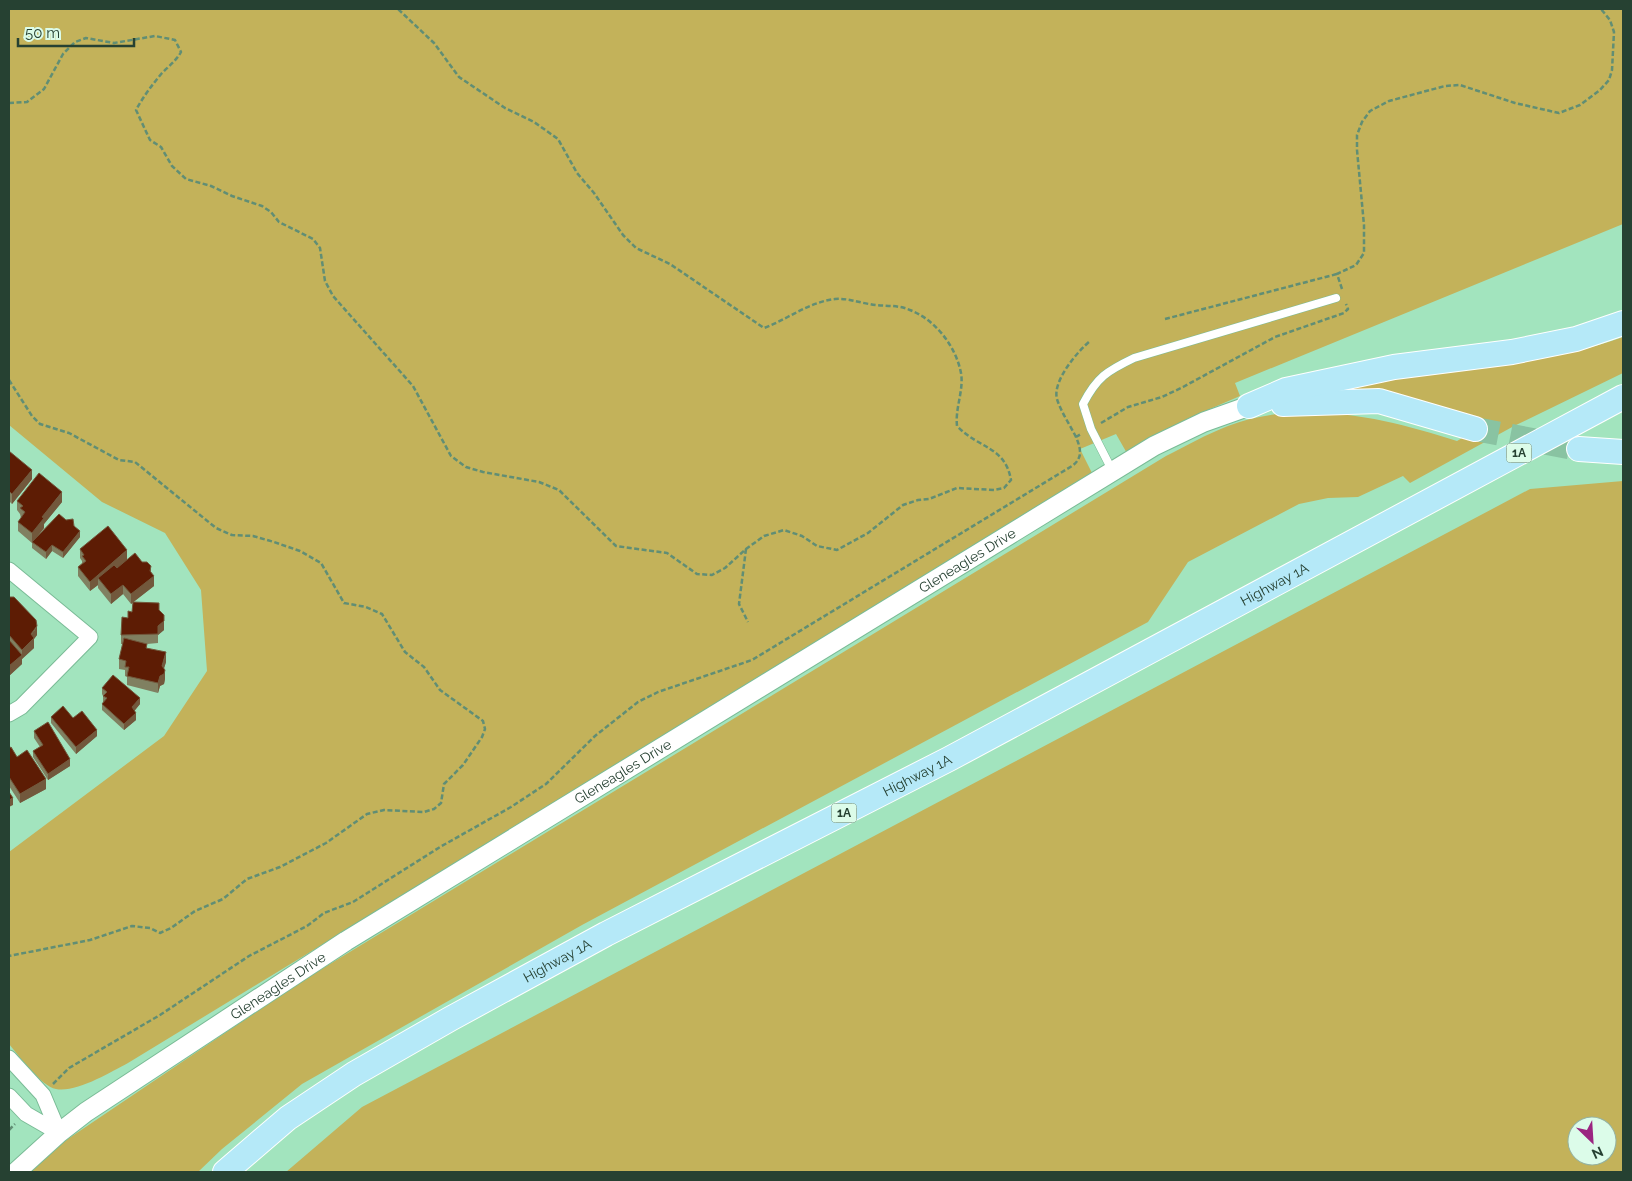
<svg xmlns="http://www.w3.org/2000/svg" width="1632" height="1181" font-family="Raleway,sans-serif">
<rect width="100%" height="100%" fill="#a2e4be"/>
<path fill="#c3b25a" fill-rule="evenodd" d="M9 9H1623V224L1235 383 1240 396 1196 415 1128 455 1116 434 1080 449 1093 475 128 1063C111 1072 76 1093 56 1089 41 1086 19 1056 9 1044V852L164 736 207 671 201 590 165 533 102 502 9 425Z
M1623 337V373L1514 426 1410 483 1403 476 1358 497 1328 498 1299 504 1188 562 1148 622 582 925 302 1084 222 1149 198 1172H29L56 1147 302 981 1166 456C1186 446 1207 434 1228 426 1302 398 1385 418 1457 441L1486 424 1433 409 1313 396C1334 392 1355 386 1377 382 1459 366 1543 366 1623 337Z
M1623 481V1172H286L362 1107 1530 489ZM1577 1126H1607V1156H1577Z"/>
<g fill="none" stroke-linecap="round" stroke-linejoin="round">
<path stroke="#89c3a2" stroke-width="24" stroke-dasharray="24 12" stroke-linecap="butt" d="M1475 429 1579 449"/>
<defs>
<path id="service" d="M1113 472 1091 429 1083 404C1097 377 1107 371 1134 358L1336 298"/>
<path id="minor" d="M9 570 90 637 21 707 9 714
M9 1058 43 1095 59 1133
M9 1096 26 1114 59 1133"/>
<g id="tertiary">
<path id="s1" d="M16 1172 59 1133 86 1112 346 941 1154 446 1204 422 1249 406"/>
</g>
<g id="primary">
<path d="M1283 404 1379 401 1475 429"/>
<path d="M1249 406 1286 390 1394 367 1512 352 1576 339 1623 323"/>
<path d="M1579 449 1623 452"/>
<path id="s2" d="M225 1172 288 1118 354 1074 450 1019 606 934 949 759 1623 397"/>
</g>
</defs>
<use href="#service" stroke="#7abb96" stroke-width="9"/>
<use href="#minor" stroke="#7abb96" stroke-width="17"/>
<use href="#tertiary" stroke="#7abb96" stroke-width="21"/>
<use href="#primary" stroke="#fff" stroke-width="26"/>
<path stroke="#618e74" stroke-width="2.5" stroke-dasharray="5 2.5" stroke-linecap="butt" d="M9 103 27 102 44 89 63 54 75 42 86 38 114 43 155 36 175 40 181 52C176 61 169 66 162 73 152 85 143 97 136 110L150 140 161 147 172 166 186 179 211 186 232 196 262 206 271 212 279 222 313 239 320 248 325 281 333 296 413 386 451 456 466 467 483 472 539 482 559 490 616 546 667 553 697 574 712 575 725 568 746 549 764 536 784 530 802 536 817 546 837 550 868 533 903 505 918 500 929 499 957 488 994 490 1004 488 1011 480C1005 446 979 449 957 426 955 408 964 390 961 373 956 347 936 320 910 310 897 304 882 307 869 304 857 302 847 298 835 299 809 302 788 319 764 328L670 264 636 248 623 235 594 193 577 173 558 139 534 122 505 108 459 77 434 43 398 9
M1342 289 1337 274 1356 265 1364 253V225L1357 150V135L1362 122 1370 111 1389 101 1445 86 1460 85 1515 103 1559 113 1580 105 1600 90 1609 80 1612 70 1614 32 1610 20 1601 9
M1165 319 1337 274
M9 380 32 416 40 424 69 433 119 460 135 462 216 528 232 535 253 536 274 542 300 551 321 563 344 603 366 607 382 614 405 652 424 667 440 690 483 721 485 729 482 737 463 765 444 784 441 803 434 809 424 812 384 810 367 814 326 843 280 867 247 879 223 899 195 911 171 928 160 933 150 928 132 926 90 940 9 956
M1101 423 1128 407 1162 397 1183 387 1275 337 1344 313 1348 309 1346 304
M1076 437C1070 425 1061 412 1057 399 1052 381 1078 351 1090 341
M746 549 739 604 748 622
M53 1084 69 1068 160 1015 249 956 307 926 324 913 353 902 440 847 511 807 546 784 595 736 638 702 658 692 752 660 1072 466C1083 458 1081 449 1076 437L1081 434
M9 1130 15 1124"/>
<use href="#service" stroke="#fff" stroke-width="8"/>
<use href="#minor" stroke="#fff" stroke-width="15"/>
<use href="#tertiary" stroke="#fff" stroke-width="19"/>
<use href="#primary" stroke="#b5e9f8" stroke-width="24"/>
</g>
<path fill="#808061" d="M9 451 32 479 12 504 9 501Z
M17 501 62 502 44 524V528L37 537 74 526 80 537 63 558 52 551 46 559 32 548V542V543L18 531V522L21 518 20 514 17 510Z
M80 549 127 560 151 573 154 586 133 602 159 610 164 615V630L158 635V643L147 644V648L166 662 164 668 165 679 164 684 160 686 158 693 127 685V677L125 676V670L119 669V659L123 644H121V635L128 618 132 612 133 602 131 604 123 594 111 604 98 588V585L90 591 78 576V567L82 563V561L80 558Z
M9 598 37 635 34 639V648L22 659V664L9 676Z
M102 688 140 704 134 711 136 720 124 730 102 710V704L103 702V696L102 694Z
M51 717 73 718 97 736 76 754 51 723Z
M34 731 70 766 48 780 33 757V751L40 747 34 738Z
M9 748 46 789 20 803 9 786Z"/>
<path fill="#72583c" d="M32 470V479L12 504V494Z
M62 492V502L44 524V528L32 543V533L42 517Z
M80 531V537L63 558V552Z
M52 545V551L46 559V552Z
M127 550V560L101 582 98 578V585L90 591V582Z
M151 566V576H154V586L131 604V594L150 571Z
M123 585V594L111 604V594Z
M164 621V630L158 635V643V626Z
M37 626V635L34 639V648L22 659V664L9 676V666L22 655V650Z
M166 652V662L162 675 165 670V679L164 684 160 686 158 693V683Z
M140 698V704L132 714V707Z
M136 713V720L124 730V724Z
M97 730V736L76 754V747Z
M70 759V766L48 780V774Z
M46 779V789L20 803V794Z
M13 798V805L9 807V800Z"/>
<path fill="#5d1c04" stroke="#72583c" d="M9 451 32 470 12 494 9 491Z
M39 473 62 492 42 517 44 518 32 533 18 522 25 512 20 508 23 506 17 501Z
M59 514 66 520 73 519 74 526 80 531 63 552 52 545 46 552 32 542Z
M108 526 127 550 90 582 78 567 86 561 82 556 84 555 80 549Z
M135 553 142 562H147L151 566 150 571 154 576 131 594 123 585 111 594 98 578 114 565 117 568Z
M10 597H14L36 620 37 626 31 634 34 638 22 650 9 635V598Z
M133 602 159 603V610L164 615V621L158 626V634L121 635 122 617 128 618V611L132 612Z
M124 638 147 644 146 648 166 652 162 666 165 670 164 674 160 676 158 683 127 676 129 667H125L126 661 119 659Z
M9 640 22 655 9 666Z
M113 675 140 698 132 707 136 713 124 724 102 704 107 698 103 696 107 692 102 688Z
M63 706 73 718 82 711 97 730 76 747 51 717Z
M48 722 70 759 48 774 33 751 43 745 34 731Z
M11 747 17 757 27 750 46 779 20 794 9 777V748Z
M9 792 13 798 9 800Z"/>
<g text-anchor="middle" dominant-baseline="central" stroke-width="5" stroke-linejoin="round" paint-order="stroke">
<g fill="#dcfce9" stroke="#5d7969" stroke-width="1">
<rect x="1506.5" y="443.5" width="25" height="19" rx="4"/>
<rect x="831.5" y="803.5" width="25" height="19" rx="4"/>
</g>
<g font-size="12" font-weight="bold" fill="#264132">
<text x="1519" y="453">1A</text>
<text x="844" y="813">1A</text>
</g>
<g font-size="14" fill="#264132" stroke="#dcfce9">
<text stroke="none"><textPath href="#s1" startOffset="1132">Gleneagles Drive</textPath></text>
<text stroke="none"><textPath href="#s2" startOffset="1205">Highway 1A</textPath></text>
<text stroke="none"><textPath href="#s1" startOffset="728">Gleneagles Drive</textPath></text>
<text stroke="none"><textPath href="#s2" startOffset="800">Highway 1A</textPath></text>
<text stroke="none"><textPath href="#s2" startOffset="395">Highway 1A</textPath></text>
<text stroke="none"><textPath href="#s1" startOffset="322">Gleneagles Drive</textPath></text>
</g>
</g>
<rect width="1632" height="1181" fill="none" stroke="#264132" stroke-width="20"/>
<g transform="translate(1592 1141) rotate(155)"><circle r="24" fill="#dcfce9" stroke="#93b1a0"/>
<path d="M0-4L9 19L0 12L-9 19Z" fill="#9b2581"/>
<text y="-8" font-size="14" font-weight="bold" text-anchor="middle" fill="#264132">N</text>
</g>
<path d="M18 38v8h116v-8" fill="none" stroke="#264132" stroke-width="2.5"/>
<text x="25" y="38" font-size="15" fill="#264132" stroke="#dcfce9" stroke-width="4" paint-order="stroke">50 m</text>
</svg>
